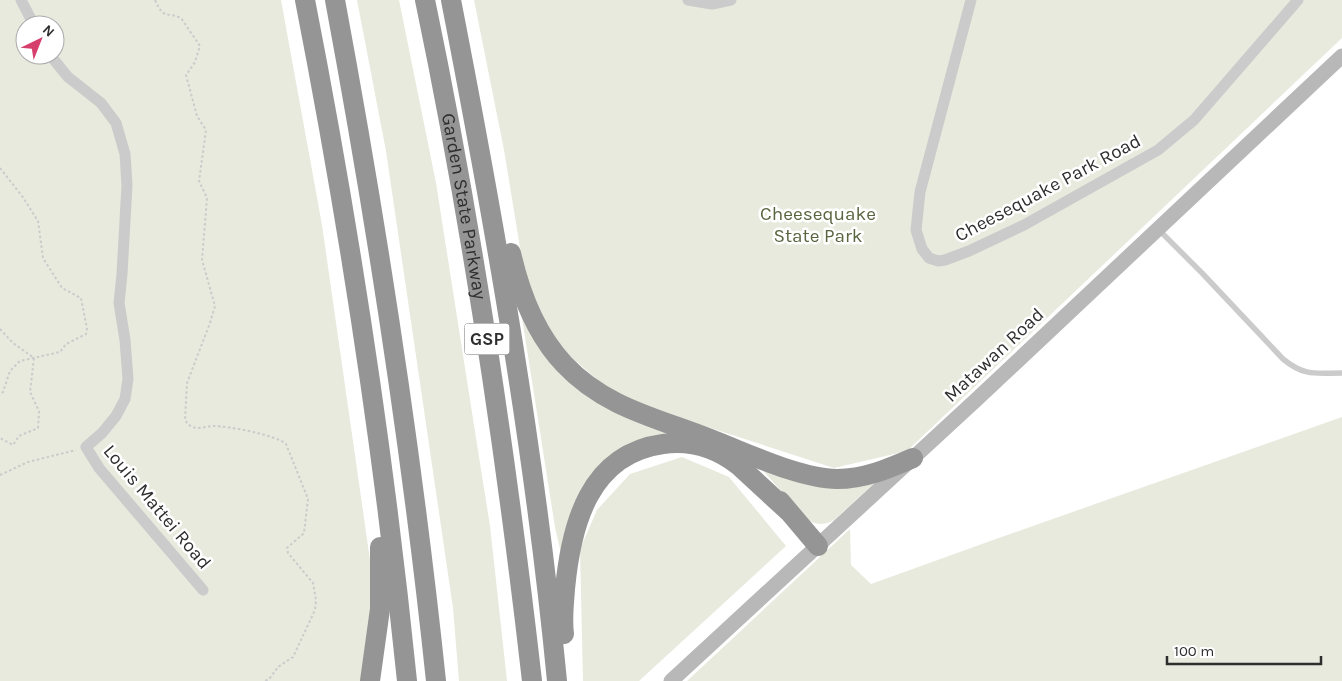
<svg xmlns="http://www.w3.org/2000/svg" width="1342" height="681" font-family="Karla,sans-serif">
<rect width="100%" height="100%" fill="#fff"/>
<path fill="#e7eadd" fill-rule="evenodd" d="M0 0H281L322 225 372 574 374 681H0ZM25 25H55V55H25Z
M357 0H399L436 183 476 438 490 526 507 681H459L453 608 386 151Z
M474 0H1342V38L907 451 834 468 618 398 545 334 528 296 504 150Z
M520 305 561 367 709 444 619 456 562 558 555 527Z
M1342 417V681H687L850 529 851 565 871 584 996 539Z
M682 457 729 477 786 546 639 681H583L580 549 597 510 630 474Z
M759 466 881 477 834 520C824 526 814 525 805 518Z"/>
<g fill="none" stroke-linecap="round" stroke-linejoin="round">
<path stroke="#cbcbcb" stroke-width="2" stroke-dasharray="2.5 2.5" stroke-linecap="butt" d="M155 0C164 20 165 11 181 18L200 46 195 62 186 75 197 116 206 130 199 181 207 198 202 260 215 306 210 323 187 383 185 420C188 425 192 428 198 428 203 428 208 426 214 426 228 426 276 435 286 444L308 499 304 533 287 548 288 553 313 583 316 600 315 610 293 657 278 667 269 679 265 681
M0 168 22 196 38 221 43 258 62 288 81 298 87 329 86 334 66 344 60 352 20 361 10 371 3 392 0 395
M0 329 13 343 34 358 30 392 39 411 38 428 19 436 13 445 0 438
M0 475 28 462 76 450"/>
<path stroke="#cbcbcb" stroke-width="5.5" d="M1158 229 1202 273 1283 359C1305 377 1316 373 1342 373"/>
<path stroke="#cbcbcb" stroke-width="11" d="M21 0 34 25
M688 0 712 4 731 0
M971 0 920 192 916 230 922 249 929 258 938 261 945 260 969 251 1024 225 1158 150 1194 120 1298 0
M50 55 68 77 101 103 116 123 125 154 127 185 122 274 119 303 125 340 128 379 125 399 116 416 102 433 86 447 99 468 203 590"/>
<path stroke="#b8b8b8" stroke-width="15" d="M671 681 977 399 1342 56"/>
<g stroke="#959595" stroke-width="20">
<path d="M305 0C349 225 384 453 407 681"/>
<path d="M335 0C377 226 412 452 436 681"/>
<path id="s1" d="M425 0C472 225 506 453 532 681"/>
<path d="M451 0C495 226 535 452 557 681"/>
<path d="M511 253C520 293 535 333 564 364 607 410 663 419 718 442 751 455 802 479 837 479 864 479 888 469 913 458"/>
<path d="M780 501 818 546"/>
<path d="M564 634C562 619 564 604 565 589 571 525 589 454 663 444 691 440 716 448 738 465L788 511"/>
<path d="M370 681 380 609V547"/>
</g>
</g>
<g text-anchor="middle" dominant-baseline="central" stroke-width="5" stroke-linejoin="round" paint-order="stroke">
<rect fill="#fff" stroke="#6d6d6d" stroke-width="1" x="464.5" y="323.5" width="45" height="31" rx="4"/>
<g font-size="18" font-weight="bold" fill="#2e2e2e">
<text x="487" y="339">GSP</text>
</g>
<g font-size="19" fill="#2e2e2e" stroke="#fff">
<text transform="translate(1048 188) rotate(-28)">Cheesequake Park Road</text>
<text stroke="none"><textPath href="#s1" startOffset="210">Garden State Parkway</textPath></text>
<text transform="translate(994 355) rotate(-43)">Matawan Road</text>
<text transform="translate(157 507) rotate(50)">Louis Mattei Road</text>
</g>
<g font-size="19" fill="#59653f" stroke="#fff">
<text x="818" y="214">Cheesequake<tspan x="818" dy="22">State Park</tspan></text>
</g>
</g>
<g transform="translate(40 40) rotate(43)"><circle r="24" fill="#ffffff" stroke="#ababab"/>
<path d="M0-4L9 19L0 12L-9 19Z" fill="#d63f6b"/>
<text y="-8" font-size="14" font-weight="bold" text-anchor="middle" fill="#2e2e2e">N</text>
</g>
<path d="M1167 656v8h154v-8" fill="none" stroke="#2e2e2e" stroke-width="2.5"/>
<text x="1174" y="656" font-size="15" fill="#2e2e2e" stroke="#ffffff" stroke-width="4" paint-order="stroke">100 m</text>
</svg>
